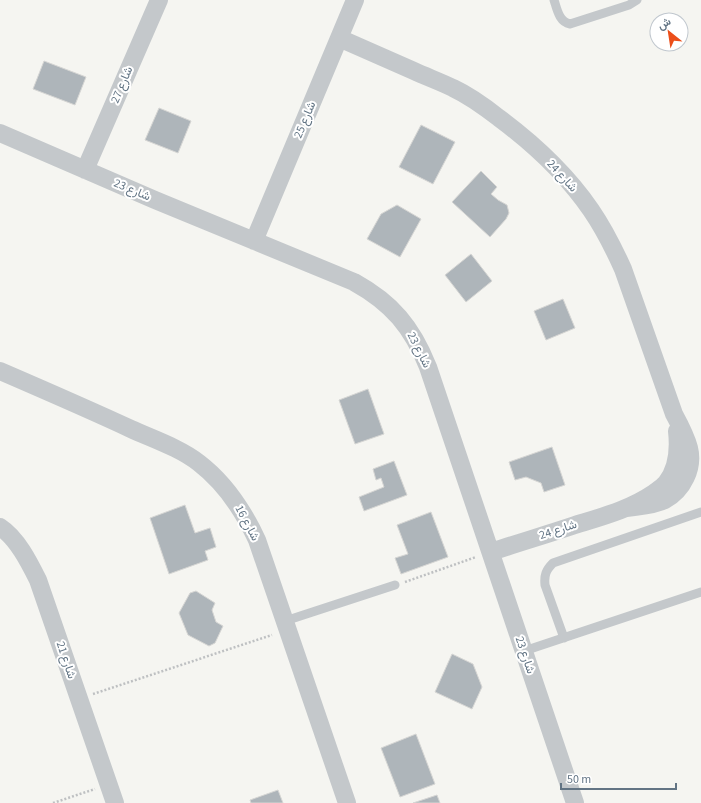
<svg xmlns="http://www.w3.org/2000/svg" width="701" height="803" font-family="'Source Sans 3',Vazirmatn,sans-serif">
<rect width="100%" height="100%" fill="#f5f5f1"/>
<path fill="#aeb5ba" stroke="#d6d6d4" d="M44 61 86 77 75 105 33 89Z
M159 108 191 121 178 153 145 140Z
M421 125 455 142 433 184 399 167Z
M481 171 497 187 491 194 498 200 507 205 509 213 506 219 490 237 452 202Z
M397 205 421 219 400 257 367 239 381 214Z
M471 254 492 281 466 302 445 275Z
M563 299 575 328 546 340 534 311Z
M368 389 384 434 355 444 339 400Z
M552 447 565 485 544 492 541 483 526 477 515 480 509 462Z
M394 461 407 495 364 511 359 497 384 487 381 478 376 480 373 469Z
M185 505 195 533 210 528 216 547 205 551 208 560 169 574 150 518Z
M431 512 448 557 401 574 395 558 408 554 397 525Z
M196 591 215 603 212 610 216 622 223 626 215 643 209 646 188 635 179 613 190 593Z
M452 654 473 664 482 687 472 709 435 692Z
M416 734 435 784 400 797 381 748Z
M278 790 283 803H251L250 800Z
M437 795 440 803H413Z"/>
<g fill="none" stroke-linecap="round" stroke-linejoin="round">
<path stroke="#bec0c2" stroke-width="2.5" stroke-dasharray="2 2" stroke-linecap="butt" d="M405 582 476 557
M93 694 272 635
M53 803 95 789"/>
<path stroke="#c4c8cb" stroke-width="9" d="M554 0C557 9 559 22 570 24L629 5 637 0
M285 621 395 585
M564 638 545 585C544 575 546 570 553 563L701 512
M524 651 701 592"/>
<path stroke="#c4c8cb" stroke-width="18" d="M339 38C364 49 389 60 414 71 427 77 441 82 453 88 470 96 485 107 499 118 534 144 567 175 591 210 604 229 614 249 623 269L674 414C680 425 686 436 689 448 694 468 683 490 665 500 653 506 639 506 626 508
M0 133 155 200 354 282C392 303 412 327 428 367L575 803
M85 170 159 0
M254 241 355 0
M0 371C44 390 88 409 131 429 153 439 180 448 199 463 225 483 243 510 257 540L347 803
M0 527C17 538 29 562 38 580L115 803
M491 552C518 543 545 535 572 526 601 517 629 510 654 493 658 490 663 487 666 483 678 468 679 449 677 431"/>
</g>
<g text-anchor="middle" dominant-baseline="central" stroke-width="4" stroke-linejoin="round" paint-order="stroke">
<g font-size="12" fill="#627484" stroke="#fff">
<text transform="translate(122 85) rotate(-67)">شارع 27</text>
<text transform="translate(305 120) rotate(-67)">شارع 25</text>
<text transform="translate(562 176) rotate(48)">شارع 24</text>
<text transform="translate(132 190) rotate(23)">شارع 23</text>
<text transform="translate(419 350) rotate(63)">شارع 23</text>
<text transform="translate(247 523) rotate(62)">شارع 16</text>
<text transform="translate(558 530) rotate(-18)">شارع 24</text>
<text transform="translate(525 655) rotate(71)">شارع 23</text>
<text transform="translate(66 660) rotate(71)">شارع 21</text>
</g>
</g>
<g transform="translate(669 32) rotate(330)"><circle r="19" fill="#ffffff" stroke="#c0c7ce"/>
<path d="M0-3L7 15L0 10L-7 15Z" fill="#ec4f1a"/>
<text y="-6" font-size="11" font-weight="bold" text-anchor="middle" fill="#627484">ش</text>
</g>
<path d="M561 783v6h115v-6" fill="none" stroke="#627484" stroke-width="2"/>
<text x="567" y="783" font-size="12" fill="#627484" stroke="#ffffff" stroke-width="3" paint-order="stroke">50 m</text>
</svg>
